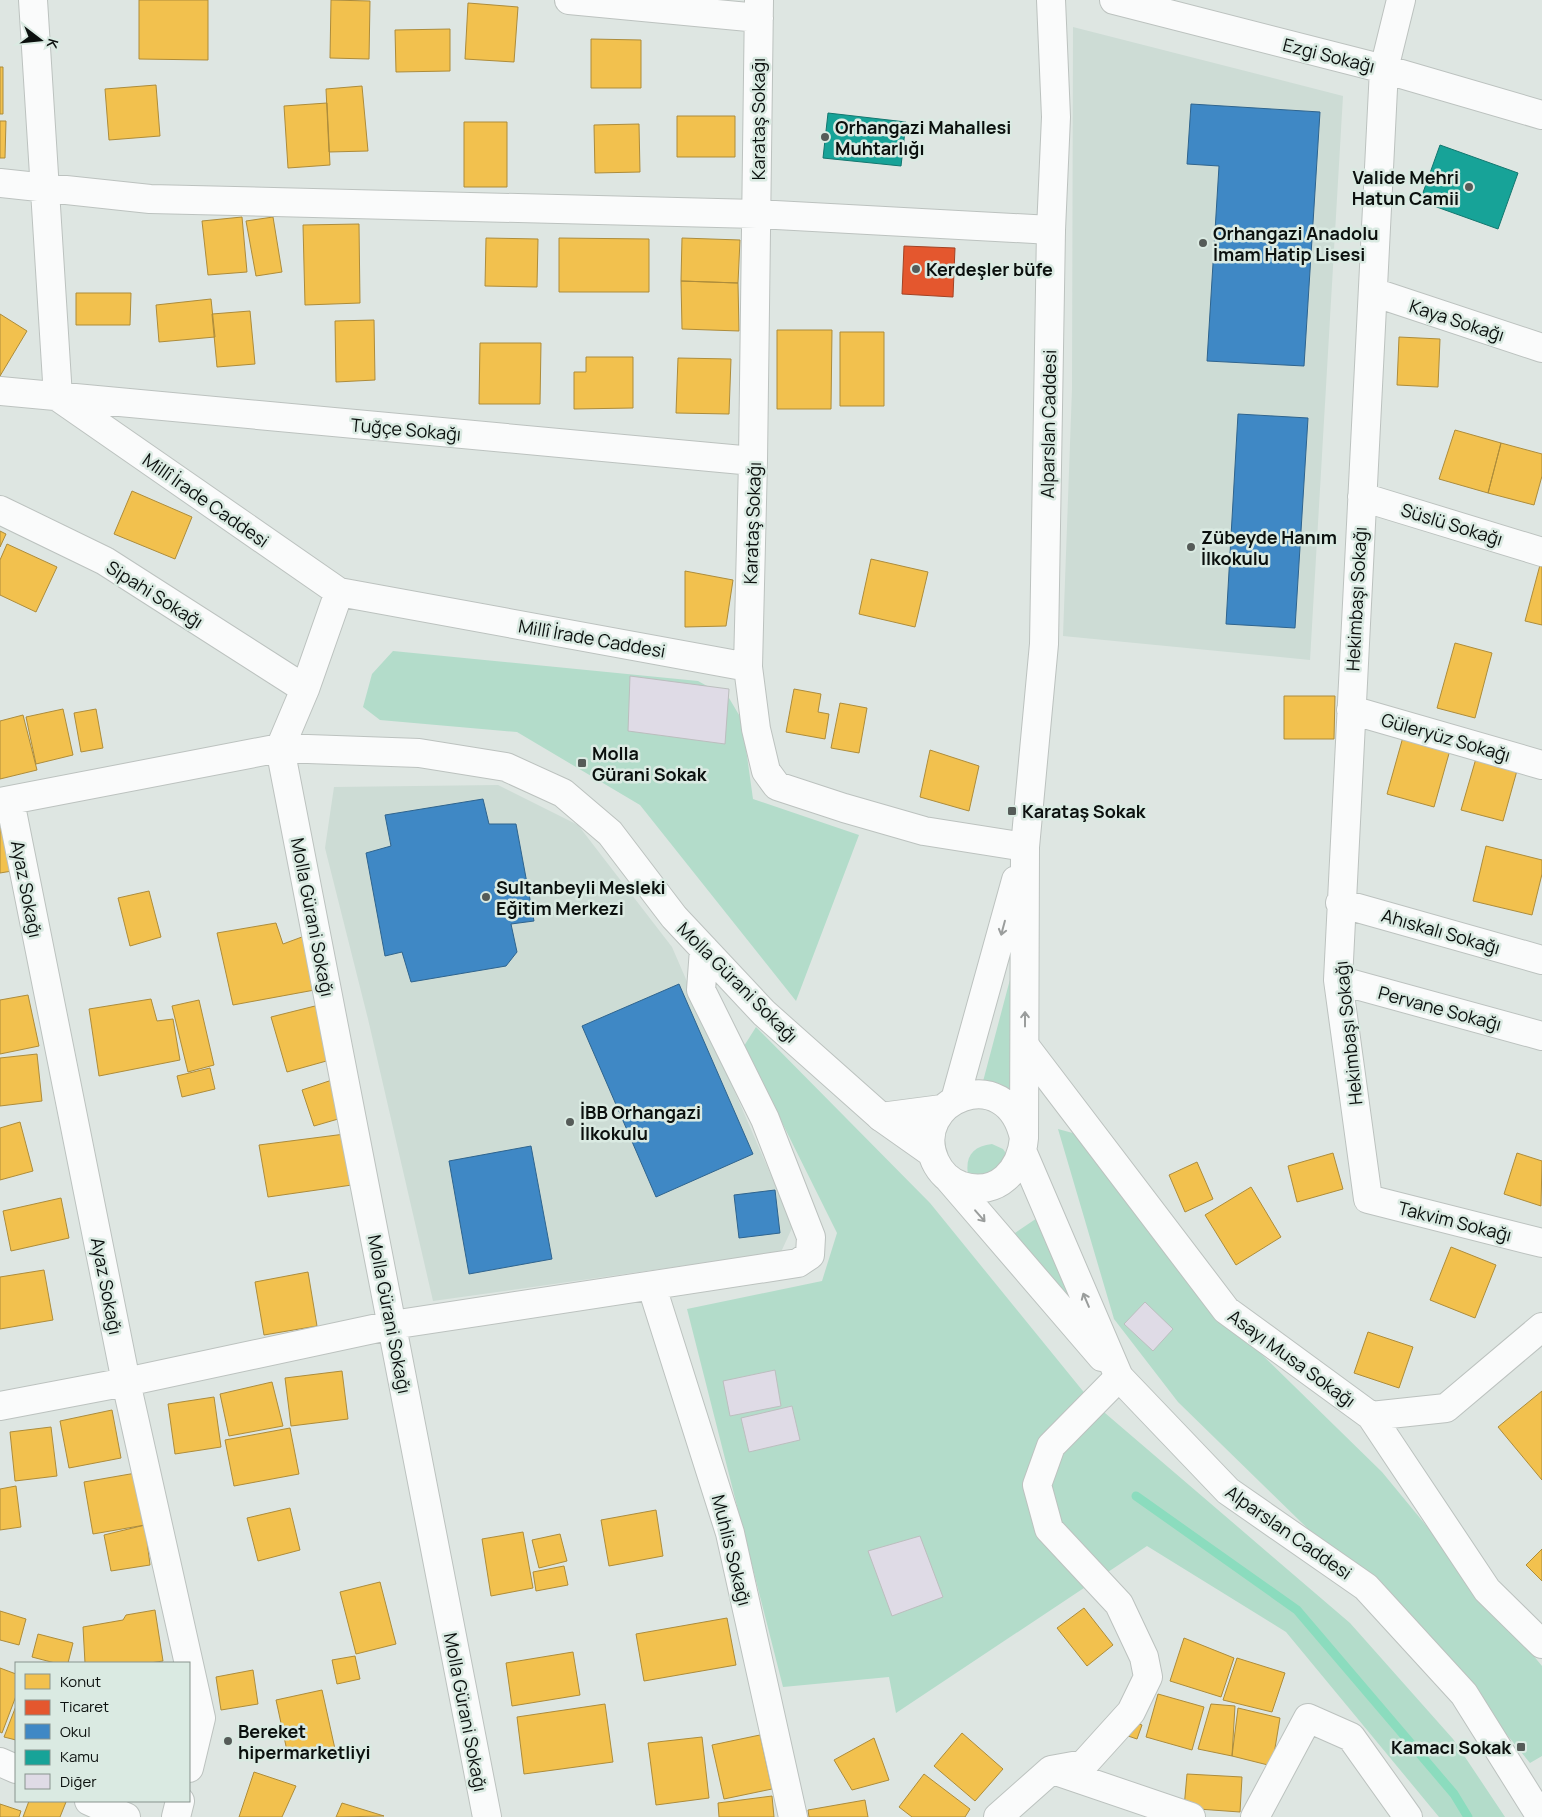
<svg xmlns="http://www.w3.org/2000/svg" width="1542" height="1817" font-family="Manrope,sans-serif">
<rect width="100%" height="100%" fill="#dee6e2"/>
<path fill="#cddcd5" d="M1073 27 1343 96 1310 660 1063 636 1072 389Z
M498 785 578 825 672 947 793 1226 781 1252 433 1301 368 1019 325 848 334 787Z"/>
<path fill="#b3dcca" d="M393 651 698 681 729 698 742 720 753 799 859 835 796 1001 640 805 517 732 380 720 363 707 372 674Z
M1030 904 1026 1098 981 1089Z
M756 1027 930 1203 1091 1401 1350 1623 1453 1739 1505 1817H1439L1286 1632 1147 1546 896 1713 889 1677 783 1687 687 1309 822 1281 837 1233 744 1046Z
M1058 1129 1080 1135 1211 1305 1382 1472 1542 1666V1756L1530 1763 1489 1713 1383 1602 1178 1402 1114 1319Z
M992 1144 1003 1149 1010 1159 1006 1181 968 1175C965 1156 973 1146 992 1144Z
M1043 1214 1095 1346 1003 1241Z"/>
<path fill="#f2c14e" stroke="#ad8c3b" d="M139 0H208V60L139 59Z
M331 0 370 1 369 59 330 58Z
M468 3 518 7 514 62 465 59Z
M450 29V71L396 72 395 30Z
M591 39 641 40V88H591Z
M0 67H3V114H0Z
M156 85 160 136 109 140 105 89Z
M362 86 368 151 329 152 326 89Z
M327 103 330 165 288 168 284 106Z
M677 116H735V157H677Z
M0 121H6L5 158H0Z
M464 122H507V187H464Z
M639 124 640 172 595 173 594 125Z
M242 217 247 272 208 275 202 221Z
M273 217 282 272 256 276 246 221Z
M359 224 360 303 305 305 303 225Z
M486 238 538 239 537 287 485 286Z
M559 238 649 239V292H559Z
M682 238 740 240 738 283 681 281Z
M681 281 738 283 739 331 682 329Z
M76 293H131L130 325H76Z
M211 299 215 337 159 342 156 305Z
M250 311 255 364 217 367 212 314Z
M0 314 27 331 0 376Z
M374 320 375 380 336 382 335 321Z
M777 330H832L831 409H777Z
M840 332H884V406H840Z
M1399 337 1440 339 1438 387 1397 385Z
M480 343H541L540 404H479Z
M586 357H633V408L574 409V372H586Z
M678 358 731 359 729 414 676 413Z
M1455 430 1501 443 1488 493 1439 479Z
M1501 443 1542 454V476L1534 505 1488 493Z
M132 491 192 517 175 559 114 534Z
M0 531 6 534 0 547Z
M7 544 57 567 36 612 0 595V560Z
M871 559 928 572 915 627 859 614Z
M1540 565 1542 566V625L1525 621Z
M685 571 733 580 726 626 685 627Z
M1455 643 1492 653 1475 718 1437 708Z
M794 689 821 694 818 712 829 714 825 739 786 732Z
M1284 696H1335L1334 739H1284Z
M840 703 867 708 859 753 831 748Z
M63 709 73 755 36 764 26 717Z
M96 709 103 748 81 752 74 713Z
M23 715 37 770 0 779V721Z
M1403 737 1450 750 1434 807 1387 794Z
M930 750 979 766 969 811 920 797Z
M1477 755 1518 767 1503 821 1461 810Z
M4 827 12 871 0 873V828Z
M1486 846 1542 860V874L1532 915 1473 901Z
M149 891 161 937 130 946 118 898Z
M276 923 283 944 310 934 320 989 233 1005 217 933Z
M28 995 39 1046 0 1054V1000Z
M151 999 157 1021 173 1019 180 1060 99 1076 89 1009Z
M199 1000 214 1065 188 1072 172 1006Z
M319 1005 330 1060 287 1072 271 1017Z
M37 1054 42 1101 0 1106V1058Z
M210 1068 215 1089 182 1097 177 1076Z
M332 1080 345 1117 314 1126 302 1090Z
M20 1122 33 1171 0 1180V1128Z
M345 1134 352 1185 268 1197 259 1145Z
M1333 1153 1343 1189 1297 1202 1288 1166Z
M1517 1153 1542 1161 1541 1206 1504 1194Z
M1197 1162 1213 1199 1185 1212 1169 1175Z
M1251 1187 1281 1237 1236 1265 1205 1215Z
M61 1198 69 1238 11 1251 3 1211Z
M1451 1247 1496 1265 1475 1318 1430 1300Z
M44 1270 53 1320 0 1329V1277Z
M308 1272 317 1326 264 1335 255 1282Z
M1368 1332 1413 1347 1399 1388 1354 1373Z
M342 1371 348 1419 291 1426 285 1378Z
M272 1382 283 1426 229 1436 220 1394Z
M1542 1391V1480L1498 1427Z
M214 1397 221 1447 175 1454 168 1404Z
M112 1410 121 1458 69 1468 60 1421Z
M51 1427 57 1476 15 1481 10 1432Z
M290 1428 299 1474 234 1486 225 1440Z
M136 1473 145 1525 93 1534 84 1482Z
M16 1486 21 1527 0 1530V1489Z
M290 1508 300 1550 258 1561 247 1518Z
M656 1510 663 1556 609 1566 601 1520Z
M145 1525 150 1565 111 1571 104 1535Z
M523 1532 533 1588 491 1596 482 1539Z
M560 1534 567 1561 539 1568 532 1540Z
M1542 1549V1581L1526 1565Z
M564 1566 568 1585 536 1591 533 1572Z
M380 1582 396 1644 356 1654 340 1592Z
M1084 1608 1113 1645 1087 1666 1057 1628Z
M155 1610 163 1661 150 1663H85L83 1627 123 1620 126 1615Z
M0 1611 26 1619 19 1645 0 1640Z
M727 1618 736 1665 644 1681 636 1634Z
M38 1634 73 1643 68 1663H55L32 1657Z
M1184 1638 1234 1658 1221 1697 1170 1681Z
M573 1652 580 1695 512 1706 506 1663Z
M355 1656 360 1679 337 1684 332 1660Z
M1237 1658 1285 1673 1272 1712 1223 1700Z
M0 1668 16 1674V1696L2 1733 0 1732Z
M253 1670 258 1704 221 1710 216 1677Z
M322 1690 335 1749 289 1760 276 1700Z
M1158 1694 1204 1707 1192 1750 1146 1737Z
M605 1704 613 1762 524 1774 517 1717Z
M1211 1704 1235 1706 1232 1756 1198 1749Z
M16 1706V1740L4 1737Z
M1238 1708 1280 1718 1272 1766 1232 1756Z
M1127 1720 1142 1725 1137 1739 1122 1734Z
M962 1733 1003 1769 975 1801 934 1766Z
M760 1735 772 1789 724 1799 712 1745Z
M702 1737 709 1798 656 1805 648 1743Z
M874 1738 889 1780 852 1790 834 1760Z
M254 1772 296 1786 282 1817H239Z
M924 1774 970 1809 965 1817H912L899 1807Z
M1187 1774 1242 1777 1240 1812 1184 1808Z
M772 1796 774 1817H719L718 1803Z
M865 1800 868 1817H809L808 1810Z
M29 1801H62L66 1802 60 1817H23Z
M342 1803 384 1816 336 1817Z
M0 1804 21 1811 19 1817H0Z"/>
<path fill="#e4572e" stroke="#a34224" d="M904 246 955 248 953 297 902 294Z"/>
<path fill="#3f88c5" stroke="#2f648e" d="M1191 104 1320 112 1304 366 1207 361 1219 166 1187 164Z
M1238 414 1308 418 1295 628 1226 624Z
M483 799 489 824H516L534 921 511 924 517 952 506 966 411 982 402 952 385 956 366 853 391 846 385 815Z
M679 984 753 1154 656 1197 582 1026Z
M531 1146 552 1259 469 1274 449 1161Z
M775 1190 780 1233 739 1238 734 1195Z"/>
<path fill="#17a398" stroke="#13776f" d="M828 113 906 122 901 166 823 158Z
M1440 145 1518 173 1498 229 1420 201Z"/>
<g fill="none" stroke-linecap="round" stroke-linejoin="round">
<path stroke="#8bdcbe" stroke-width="9" d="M1136 1496 1297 1610 1454 1794 1468 1817"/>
</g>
<path fill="#dfdbe6" stroke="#bbbebe" d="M630 676 729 689 725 744 628 731Z
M1145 1302 1173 1329 1153 1351 1124 1324Z
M775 1370 781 1406 730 1416 723 1381Z
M792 1406 800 1440 749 1452 741 1418Z
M920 1536 943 1597 892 1616 868 1551Z"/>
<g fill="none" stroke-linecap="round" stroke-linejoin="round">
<defs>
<path id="minor" d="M33 0 58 397 339 592 748 667
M569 0 759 18
M759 0 753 461 748 667 756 729 766 771 777 786 844 808 924 831 1025 847
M1114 0 1384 69 1542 115
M1401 0 1384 69 1338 980 1368 1199 1542 1243
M0 183 150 199 757 214 1051 230
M1373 292 1542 348
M0 391 753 461
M1362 497 1542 552
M0 510 105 561 305 689
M1351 710 1542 765
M280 748 487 1817
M280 748 305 689 339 592
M10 801 126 1382 201 1718 189 1768
M0 802 280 748 419 753 506 767 563 793 610 833 674 917 764 1013 881 1117
M1340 903 1542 960
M1338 980 1542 1036
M1025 1046 1226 1310 1371 1416 1487 1590 1542 1644
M652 1287 730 1533 793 1817
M0 1406 126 1382 392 1325 798 1263 810 1255 811 1237 765 1119 701 990 704 949
M1371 1416 1446 1408 1542 1327
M0 1762 16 1769
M1053 1770 1191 1817
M89 1801 126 1817
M176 1817 180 1801
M998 1817 1051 1770 1084 1764 1131 1712 1148 1677 1144 1657 1119 1604 1049 1529 1037 1485 1051 1446 1119 1377
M1255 1817 1308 1718 1351 1737 1408 1817"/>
<path id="tertiary" d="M955 1100 1016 880
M881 1117 932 1153
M881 1117 942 1109
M1024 1138C1007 1059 908 1100 935 1161 940 1172 950 1182 962 1186 998 1197 1021 1170 1024 1138L1025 847 1044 644 1051 230 1056 117 1051 0
M1023 1153 1119 1377 1228 1491 1366 1587 1464 1694 1541 1817
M949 1179 1102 1357"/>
</defs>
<use href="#minor" stroke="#bcc2bf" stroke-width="30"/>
<use href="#tertiary" stroke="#bcc2bf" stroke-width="30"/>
<use href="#minor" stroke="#fafbfb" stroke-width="28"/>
<use href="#tertiary" stroke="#fafbfb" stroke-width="28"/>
</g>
<defs><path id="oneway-shaft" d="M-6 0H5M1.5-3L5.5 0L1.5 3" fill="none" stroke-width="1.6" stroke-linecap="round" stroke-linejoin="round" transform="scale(1.25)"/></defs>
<g stroke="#9a9d9c">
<use href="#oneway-shaft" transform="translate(1003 928) rotate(105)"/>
<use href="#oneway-shaft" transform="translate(1025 1019) rotate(-90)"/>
<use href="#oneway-shaft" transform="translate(980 1216) rotate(49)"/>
<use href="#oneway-shaft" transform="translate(1086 1300) rotate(-113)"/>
</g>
<g fill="#555b58" stroke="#daeae2" stroke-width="2">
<circle cx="825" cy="137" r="5"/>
<circle cx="1469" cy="187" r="5"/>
<circle cx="1203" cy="243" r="5"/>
<circle cx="916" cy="269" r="5"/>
<circle cx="1191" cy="547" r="5"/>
<rect x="577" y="758" width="10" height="10" rx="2.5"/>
<rect x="1007" y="806" width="10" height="10" rx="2.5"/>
<circle cx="486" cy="897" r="5"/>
<circle cx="570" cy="1122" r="5"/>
<circle cx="228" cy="1741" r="5"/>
<rect x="1516" y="1742" width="10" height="10" rx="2.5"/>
</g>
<g text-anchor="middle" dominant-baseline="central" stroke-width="5" stroke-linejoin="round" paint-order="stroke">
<g font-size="18" fill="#0b100e" stroke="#daeae2">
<text transform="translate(1329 55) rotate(14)">Ezgi Sokağı</text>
<text transform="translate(758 119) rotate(-90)">Karataş Sokağı</text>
<text transform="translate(1457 320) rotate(18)">Kaya Sokağı</text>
<text transform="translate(1048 424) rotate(-89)">Alparslan Caddesi</text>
<text transform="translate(406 429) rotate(5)">Tuğçe Sokağı</text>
<text transform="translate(206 500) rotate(35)">Millî İrade Caddesi</text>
<text transform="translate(752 523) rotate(-88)">Karataş Sokağı</text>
<text transform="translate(1452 524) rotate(17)">Süslü Sokağı</text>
<text transform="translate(155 594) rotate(32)">Sipahi Sokağı</text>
<text transform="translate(1356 599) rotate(-87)">Hekimbaşı Sokağı</text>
<text transform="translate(592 638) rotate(10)">Millî İrade Caddesi</text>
<text transform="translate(1446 737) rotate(16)">Güleryüz Sokağı</text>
<text transform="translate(27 889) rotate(79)">Ayaz Sokağı</text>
<text transform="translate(313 917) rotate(79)">Molla Gürani Sokağı</text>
<text transform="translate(1441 931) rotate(16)">Ahıskalı Sokağı</text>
<text transform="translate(738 982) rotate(45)">Molla Gürani Sokağı</text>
<text transform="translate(1440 1008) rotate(15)">Pervane Sokağı</text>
<text transform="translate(1348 1033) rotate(-96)">Hekimbaşı Sokağı</text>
<text transform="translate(1455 1221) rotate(14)">Takvim Sokağı</text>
<text transform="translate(107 1286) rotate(79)">Ayaz Sokağı</text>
<text transform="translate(390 1314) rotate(79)">Molla Gürani Sokağı</text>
<text transform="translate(1292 1358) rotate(36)">Asayı Musa Sokağı</text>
<text transform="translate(1289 1532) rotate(35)">Alparslan Caddesi</text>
<text transform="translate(732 1550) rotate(76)">Muhlis Sokağı</text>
<text transform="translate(466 1712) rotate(79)">Molla Gürani Sokağı</text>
</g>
<g font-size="18" font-weight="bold" fill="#0b100e" stroke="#daeae2" text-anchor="start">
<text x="835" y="127">Orhangazi Mahallesi<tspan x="835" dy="21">Muhtarlığı</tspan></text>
<text x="1459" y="177" text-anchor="end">Valide Mehri<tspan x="1459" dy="21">Hatun Camii</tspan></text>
<text x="1213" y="233">Orhangazi Anadolu<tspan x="1213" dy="21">İmam Hatip Lisesi</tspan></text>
<text x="926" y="269">Kerdeşler büfe</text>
<text x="1201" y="537">Zübeyde Hanım<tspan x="1201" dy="21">İlkokulu</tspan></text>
<text x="592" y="753">Molla<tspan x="592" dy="21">Gürani Sokak</tspan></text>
<text x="1022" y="811">Karataş Sokak</text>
<text x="496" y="887">Sultanbeyli Mesleki<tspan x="496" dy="21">Eğitim Merkezi</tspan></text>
<text x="580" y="1112">İBB Orhangazi<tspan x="580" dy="21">İlkokulu</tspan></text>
<text x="238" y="1731">Bereket<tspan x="238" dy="21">hipermarketliyi</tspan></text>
<text x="1511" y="1747" text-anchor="end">Kamacı Sokak</text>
</g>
</g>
<rect x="15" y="1662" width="175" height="140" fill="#daeae2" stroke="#87938d"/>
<rect x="25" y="1674" width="25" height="15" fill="#f2c14e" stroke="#87938d"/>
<text x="60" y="1687" font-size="15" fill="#0b100e">Konut</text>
<rect x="25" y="1700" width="25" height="15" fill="#e4572e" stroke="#87938d"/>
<text x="60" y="1712" font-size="15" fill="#0b100e">Ticaret</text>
<rect x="25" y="1724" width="25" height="15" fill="#3f88c5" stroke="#87938d"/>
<text x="60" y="1737" font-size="15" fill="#0b100e">Okul</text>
<rect x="25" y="1750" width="25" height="15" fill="#17a398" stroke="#87938d"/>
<text x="60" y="1762" font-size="15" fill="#0b100e">Kamu</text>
<rect x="25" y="1774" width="25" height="15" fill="#dfdbe6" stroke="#87938d"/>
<text x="60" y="1787" font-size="15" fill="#0b100e">Diğer</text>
<g transform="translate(40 40) rotate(106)" stroke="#daeae2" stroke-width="4" paint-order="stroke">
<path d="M0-4L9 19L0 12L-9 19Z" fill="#0b100e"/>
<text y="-8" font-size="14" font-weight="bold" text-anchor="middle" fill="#0b100e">K</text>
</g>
</svg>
